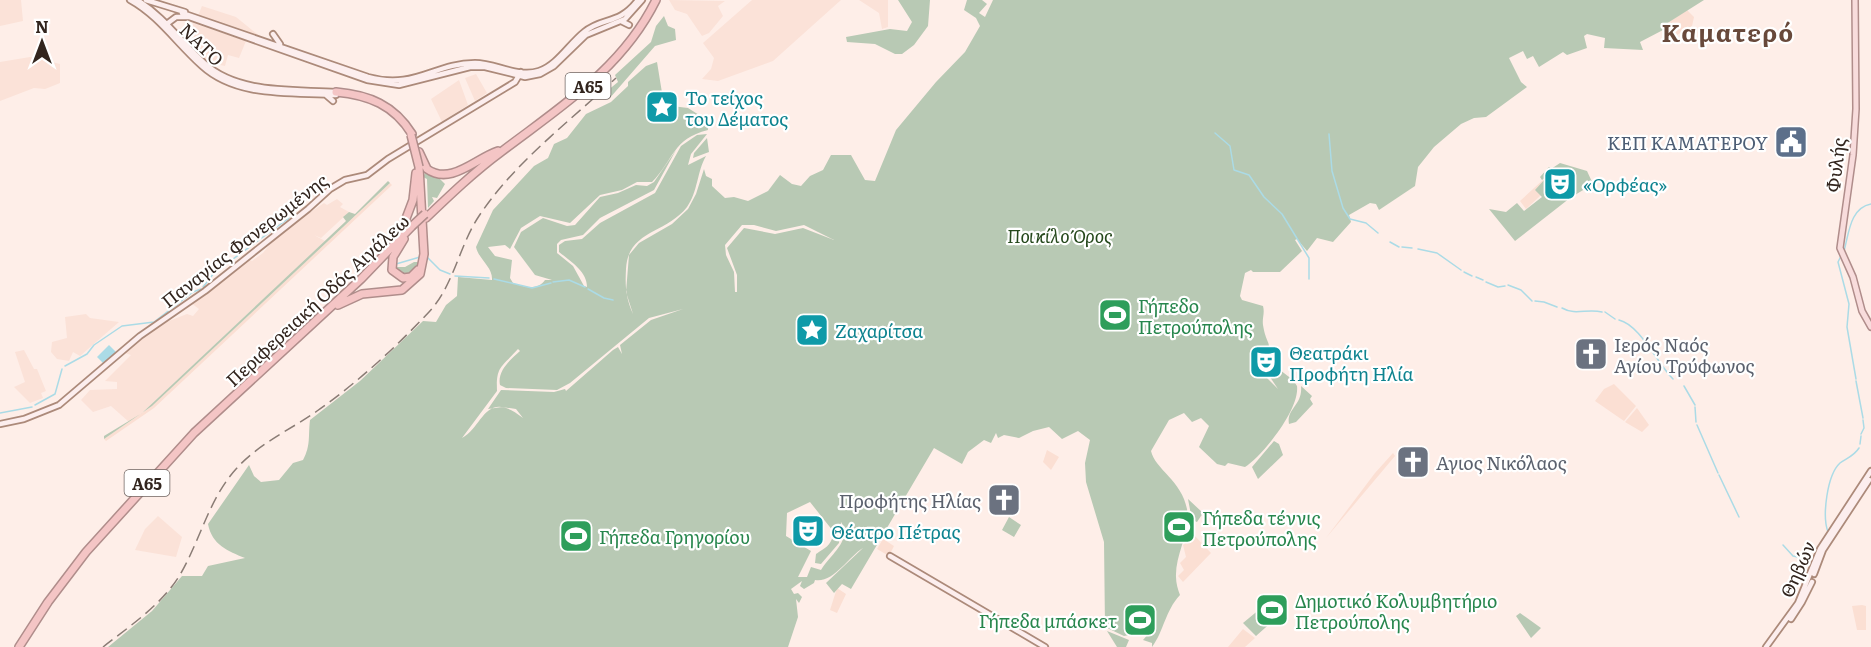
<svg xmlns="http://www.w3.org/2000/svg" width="1871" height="647" font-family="Literata,serif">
<rect width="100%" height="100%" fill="#feeee8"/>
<path fill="#fbdfd3" d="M1687 10 1694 17 1692 26 1672 38 1665 27 1666 24Z
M1545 178 1553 184 1526 209 1520 201Z
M390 183 392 185 154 408 106 441 104 439 152 406Z
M1614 384 1636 406 1624 421 1595 401 1604 389Z
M1637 408 1649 425 1642 432 1625 422Z
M1047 450 1059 457 1051 470 1043 462Z
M1393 453 1395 456 1326 538 1375 473Z
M1194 535 1211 553 1183 582 1178 576 1184 570 1180 563 1186 557 1183 545Z
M883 539 894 546 889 556 877 549Z
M837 588 846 594 837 613 830 610Z
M1862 605 1866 606V630H1857L1852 606Z
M1243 629 1255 638 1245 647H1228Z"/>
<path fill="#fbe2d8" d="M0 0H21L23 21 0 26Z
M669 0 725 1 718 6 723 16 709 33 702 36 687 14 675 10Z
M752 0H841L773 61 718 81 702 79 711 69 714 58 703 43Z
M859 0H888V27L882 29 879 13Z
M202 6 236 17 262 38 198 16Z
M193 23 246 41 239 58 228 55 225 66 203 61 204 55 195 53Z
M30 57 60 64V83L45 89 34 88 0 101V62Z
M476 74 487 93 475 101 465 78Z
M459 80 468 105 442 122 431 99Z
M337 199 343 204 340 207 349 212 321 238 314 235 325 241 142 413 129 422 111 406 93 412 81 400 90 390 117 389V382L105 381 131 355 125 353 145 334 169 321 187 314 193 316 199 309 191 303 248 259 252 261 263 253 278 234 324 203 327 205Z
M86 314 90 318 119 322 80 356 73 352 69 361 57 359 51 352 52 342 67 338 65 317Z
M24 350 34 369H37L46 391 41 393 43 398 30 403 14 387 25 382 15 352Z
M158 516 182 537 176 557 135 550 145 529Z"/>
<path fill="#b8c9b4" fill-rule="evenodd" d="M898 0H930L928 26 914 45 902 54H895L875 44 847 42 846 37 890 29 907 31 912 22Z
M967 0H982L987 4 979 13 985 17 993 0H1704L1666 24 1663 30 1640 42 1643 50 1604 48 1605 38 1587 34 1584 36 1587 48 1567 55 1563 52 1539 67 1533 56 1527 59 1523 51 1509 58 1521 82 1527 87 1486 117 1474 118 1461 124 1434 147 1418 167 1415 186 1379 210 1376 204 1370 203 1349 215 1351 222 1333 242 1317 238 1307 251 1297 239 1295 240 1302 251 1280 272H1253L1251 270 1245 273 1240 296 1242 300 1263 306C1265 313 1262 318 1263 325 1267 350 1275 338 1261 365L1264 375 1278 389 1268 374 1280 370 1293 380 1297 386C1300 410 1261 457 1245 467L1228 463 1225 466 1217 464 1199 447 1209 426 1201 418 1192 422 1184 413 1169 420 1151 451C1155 469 1182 481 1187 509 1191 532 1175 554 1176 577 1176 583 1178 590 1180 595 1165 611 1164 631 1152 647V643L1143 640 1150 632 1130 629 1129 635 1124 636 1105 627 1104 542 1086 482 1085 463 1090 440 1078 431 1062 439 1049 427 1033 431 1019 438 1004 435 998 438 996 433 991 443 984 440 968 452 962 464 934 448 851 589 842 584 834 593 826 583 863 548C848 557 834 583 815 580L814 583 804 589 800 586 802 581 791 589 794 594 798 593 802 597 799 603 796 599 798 617 788 647H108L152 611 182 576H202L208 566 245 558C228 551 212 545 208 524L249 465 254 476 261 482 279 480 293 463 303 460C311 445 308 436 310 420L360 381 423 321 436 322 446 305 457 296 458 277 492 280C493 267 479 260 476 247L493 210 534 166 548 158 554 144 567 138 586 114 611 102 628 86V82L646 66 657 62 664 105 688 108 707 120 708 130C672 139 674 160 652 182H637L622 190 600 195 570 223 540 216 521 228 510 249 505 245 488 247 495 256 512 260 510 278 513 283C523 287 538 291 545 280H552L535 275 514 247 521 232 543 218 567 226 575 225 600 197 618 193 636 185 647 186 654 182 676 150 654 190 600 218 583 235 561 240 557 244V253L573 266 584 286 587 287C587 271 570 261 559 252V245L565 241 582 239 600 223 655 193 681 146 697 135 707 134 691 154 688 165 706 156C697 171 698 192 687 207 666 234 628 230 626 269 625 287 626 298 633 314L626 292 629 255 639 243 672 224 688 209 696 194 704 169 706 176 712 179V186L725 198 734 197 748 201 768 191 780 175 792 184 801 186 810 176 823 170 831 155H851L865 180 875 181 896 130 936 82 965 52 980 26 976 18 964 10ZM742 225H754L776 231 804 225 834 240 803 228 775 234 744 228 727 248 737 275V292H735L734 272 726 255 725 245ZM683 309 651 320 620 345 622 354 618 347 613 350 566 391 565 389 554 392 501 390 488 409 502 407 516 409 523 418C485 388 484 426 462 438L497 391C496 366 501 368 518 349L520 351C510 360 497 371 500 385L506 388 557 390 570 383 649 318ZM810 502 833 531C833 545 825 548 816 554L815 563 821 564 839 543 841 522C853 540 829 556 821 570L811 567 807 577H798L811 551 786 536 787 513Z
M664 16 668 26 675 29 676 40 655 46 609 99 607 91 618 82 615 75 651 42 656 26Z
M707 138 709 152 693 158 694 153Z
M1560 163 1587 171 1593 184 1570 198 1515 241 1489 209 1506 212 1517 203 1524 211 1542 197 1535 190 1545 179 1552 185 1545 194 1554 185 1546 177 1542 180 1540 177 1549 167 1551 169Z
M425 173 439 178 445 184 437 198 432 197 434 201 428 208 427 179 423 177Z
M388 181 390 183 152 406 104 439V436L142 413 346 221 343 217 349 212 355 214Z
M414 262H418L416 270 405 277 393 267H405Z
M1301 386 1312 396 1310 399 1313 404 1296 422 1289 424C1286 409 1303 405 1301 386Z
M1274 441 1279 444 1283 455 1258 479 1252 467Z
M1188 499 1203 513 1197 522 1192 520Z
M1009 517 1021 525 1014 537 1002 530Z
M1272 599 1283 612 1256 636 1243 623Z
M1520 613 1541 628 1531 638 1516 616Z
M1107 631 1129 640 1126 647H1117Z"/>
<path fill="#abdbe6" d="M109 345 116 352 103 363 97 357Z"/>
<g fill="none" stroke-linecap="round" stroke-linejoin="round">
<path stroke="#abdbe6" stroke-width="1.5" d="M1215 133 1230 146 1234 170 1249 175 1264 197 1282 214 1309 258V279
M1329 134 1332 171 1343 208 1350 219 1366 223 1378 233
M1390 242 1399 247
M1402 247 1412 248
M1418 249 1437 253 1461 270
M1844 251C1849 233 1850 208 1871 204
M1841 256 1838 262 1849 304 1847 327 1856 379
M427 257 440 270 450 274
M396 264 420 257
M1464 272 1472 276
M455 276 489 278
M1476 277 1483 280
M494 279 532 288 551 283
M553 282 569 280 585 287
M1486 282 1498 287 1505 286
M1508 285 1521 290 1532 301
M203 287 214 273 289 218
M588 289 604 298 613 300
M1535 301 1544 302 1557 307
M1562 308C1576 316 1587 308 1602 312
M1605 312 1615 319
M1619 320C1640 325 1657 363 1673 379
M65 366 87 354 94 345 122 326 154 322 193 292 201 289
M1856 381 1863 418
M1684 386 1695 405
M35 405 55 394 62 369
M1695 407 1696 422
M0 413 32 407
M1697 425 1718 473
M1861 434 1864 428 1863 420
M1860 444 1861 436
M1719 475 1739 517
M1828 532C1822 516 1827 475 1840 463 1847 458 1854 456 1859 448
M1783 545 1793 556 1811 560"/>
<defs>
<path id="secondary" d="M130 0C159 16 177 44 202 66 237 98 291 92 336 95
M137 0C164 16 181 42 204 63 238 94 292 89 336 92
M146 0 185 12
M182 13 368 77C415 90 434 63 475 63 496 63 518 78 539 71 557 65 569 44 584 32 603 16 618 26 638 0
M621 21 629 25
M164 26 176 17H189L367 80 399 85 470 67H485L525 77 540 74 554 66 586 35 625 19 642 0
M273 34 280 44
M326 95 333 101
M0 424 24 419 59 405 140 336 205 291 308 209 330 189 345 180 367 175 388 159 515 82 521 72
M890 556 1045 647
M1814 574 1823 550 1869 480
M1791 619 1802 602 1812 582
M1766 647 1798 603 1820 549 1871 471"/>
<path id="primary" d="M1855 0 1856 109 1853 155 1840 248 1853 277 1862 311 1871 327"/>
<path id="highway" d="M336 92C369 95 394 105 412 134
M419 152 427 169C451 186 476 158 498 151
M426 218C450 195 474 172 501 152 560 107 622 69 656 0
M399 237 413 200 416 173
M404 239 393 257 392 270 403 278 411 277 418 270
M338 305 362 294 402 290 420 274 424 254 419 167
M19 647 48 602 86 552 194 433 361 279 412 226"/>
</defs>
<use href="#secondary" stroke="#ac8a7a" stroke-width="8"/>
<use href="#primary" stroke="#b08d8b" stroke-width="8"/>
<use href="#highway" stroke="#b08d8b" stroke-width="10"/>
<use href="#secondary" stroke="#fceeee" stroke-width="4.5"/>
<use href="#primary" stroke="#f8dcdc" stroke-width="5"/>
<use href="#highway" stroke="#f4c5c5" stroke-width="7"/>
<path stroke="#8a7c75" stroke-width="1.5" stroke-dasharray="12 6" stroke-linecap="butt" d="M103 647C131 625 163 604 181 573 201 538 209 499 236 469 258 444 290 430 317 411 357 383 395 348 429 312 454 285 459 246 479 216 514 163 570 121 616 78"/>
<defs>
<path id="highway-bridge" d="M411 135 419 167
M412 226 425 214"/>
</defs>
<use href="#highway-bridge" stroke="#b08d8b" stroke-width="10" stroke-linecap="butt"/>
<use href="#highway-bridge" stroke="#f4c5c5" stroke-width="7"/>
</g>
<defs>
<symbol id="sight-square" viewBox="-11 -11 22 22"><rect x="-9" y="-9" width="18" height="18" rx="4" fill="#0f9aa8" stroke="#fff"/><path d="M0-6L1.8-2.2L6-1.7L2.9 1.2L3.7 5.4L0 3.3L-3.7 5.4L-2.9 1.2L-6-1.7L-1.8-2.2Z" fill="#fff"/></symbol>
<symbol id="civic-square" viewBox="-11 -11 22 22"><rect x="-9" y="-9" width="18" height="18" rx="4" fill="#5c6f8a" stroke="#fff"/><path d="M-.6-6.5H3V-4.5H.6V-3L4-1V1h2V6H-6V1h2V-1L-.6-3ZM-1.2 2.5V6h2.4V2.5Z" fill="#fff"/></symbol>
<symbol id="theatre-square" viewBox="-11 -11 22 22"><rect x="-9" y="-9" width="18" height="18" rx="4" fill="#0f9aa8" stroke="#fff"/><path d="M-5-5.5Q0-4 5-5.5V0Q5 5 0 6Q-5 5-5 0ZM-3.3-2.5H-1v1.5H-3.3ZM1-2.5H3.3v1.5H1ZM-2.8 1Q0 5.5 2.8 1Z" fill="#fff"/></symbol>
<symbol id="stadium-square" viewBox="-11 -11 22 22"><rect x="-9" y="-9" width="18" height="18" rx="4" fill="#2e9e5b" stroke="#fff"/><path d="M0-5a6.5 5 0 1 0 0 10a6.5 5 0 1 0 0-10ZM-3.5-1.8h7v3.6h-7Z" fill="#fff"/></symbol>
<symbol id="church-square" viewBox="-11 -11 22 22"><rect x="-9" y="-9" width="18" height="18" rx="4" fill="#6b7280" stroke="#fff"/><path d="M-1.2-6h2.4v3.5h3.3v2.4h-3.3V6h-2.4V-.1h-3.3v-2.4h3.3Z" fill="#fff"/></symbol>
</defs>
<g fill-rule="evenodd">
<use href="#sight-square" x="643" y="88" width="38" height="38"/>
<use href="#civic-square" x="1772" y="123" width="38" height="38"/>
<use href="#theatre-square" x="1541" y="165" width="38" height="38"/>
<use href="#stadium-square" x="1096" y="296" width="38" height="38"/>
<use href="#sight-square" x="793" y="311" width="38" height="38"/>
<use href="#church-square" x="1572" y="335" width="38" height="38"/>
<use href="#theatre-square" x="1247" y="343" width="38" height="38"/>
<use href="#church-square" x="1394" y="443" width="38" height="38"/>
<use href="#church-square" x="985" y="481" width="38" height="38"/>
<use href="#stadium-square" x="1160" y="508" width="38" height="38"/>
<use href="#theatre-square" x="789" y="512" width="38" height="38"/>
<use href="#stadium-square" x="557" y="517" width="38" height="38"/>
<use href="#stadium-square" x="1253" y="591" width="38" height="38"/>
<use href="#stadium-square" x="1121" y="601" width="38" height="38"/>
</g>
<g text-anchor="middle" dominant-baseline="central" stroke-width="4.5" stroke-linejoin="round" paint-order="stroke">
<g fill="#fff" stroke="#706662" stroke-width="1.5">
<rect x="565.5" y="73" width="45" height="26" rx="4.5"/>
<rect x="124.5" y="470" width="45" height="26" rx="4.5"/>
</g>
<g font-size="16" font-weight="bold" fill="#32251e">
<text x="588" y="86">Α65</text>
<text x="147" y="483">Α65</text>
</g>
<g font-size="18" fill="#32251e" stroke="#fff">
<text transform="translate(202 44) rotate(44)">ΝΑΤΟ</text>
<text transform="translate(1835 165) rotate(-83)">Φυλής</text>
<text transform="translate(244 240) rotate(-38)">Παναγίας Φανερωμένης</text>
<text transform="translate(317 300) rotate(-43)">Περιφερειακή Οδός Αιγάλεω</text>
<text transform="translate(1797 569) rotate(-66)">Θηβών</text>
</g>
<g font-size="18" fill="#0d838f" stroke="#fff" text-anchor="start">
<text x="685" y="97">Το τείχος<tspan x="685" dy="21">του Δέματος</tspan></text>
<text x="1583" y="184">«Ορφέας»</text>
<text x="835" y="330">Ζαχαρίτσα</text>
<text x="1289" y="352">Θεατράκι<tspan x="1289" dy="21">Προφήτη Ηλία</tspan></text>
<text x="831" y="531">Θέατρο Πέτρας</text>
</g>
<g font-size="18" fill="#4e5e75" stroke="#fff" text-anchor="end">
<text x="1768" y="142">ΚΕΠ ΚΑΜΑΤΕΡΟΥ</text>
</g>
<g font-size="18" font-style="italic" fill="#25481c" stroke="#fff">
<text x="1060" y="235">Ποικίλο Όρος</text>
</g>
<g font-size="18" fill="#27864d" stroke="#fff" text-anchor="start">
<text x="1138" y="305">Γήπεδο<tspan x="1138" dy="21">Πετρούπολης</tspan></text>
<text x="1202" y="517">Γήπεδα τέννις<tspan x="1202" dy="21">Πετρούπολης</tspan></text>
<text x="599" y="536">Γήπεδα Γρηγορίου</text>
<text x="1295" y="600">Δημοτικό Κολυμβητήριο<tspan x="1295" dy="21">Πετρούπολης</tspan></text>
<text x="1117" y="620" text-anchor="end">Γήπεδα μπάσκετ</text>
</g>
<g font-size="18" fill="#5b616d" stroke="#fff" text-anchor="start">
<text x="1614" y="344">Ιερός Ναός<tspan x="1614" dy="21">Αγίου Τρύφωνος</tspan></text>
<text x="1436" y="462">Αγιος Νικόλαος</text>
<text x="981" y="500" text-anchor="end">Προφήτης Ηλίας</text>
</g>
<g font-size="24" font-weight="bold" letter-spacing="1.5" fill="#68493b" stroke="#fff">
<text x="1728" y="31">Καματερό</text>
</g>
</g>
<g transform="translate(42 42)" stroke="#ffffff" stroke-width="4.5" paint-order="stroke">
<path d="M0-4.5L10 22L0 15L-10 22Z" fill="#32251e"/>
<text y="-9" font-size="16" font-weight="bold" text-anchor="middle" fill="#32251e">N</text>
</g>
</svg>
